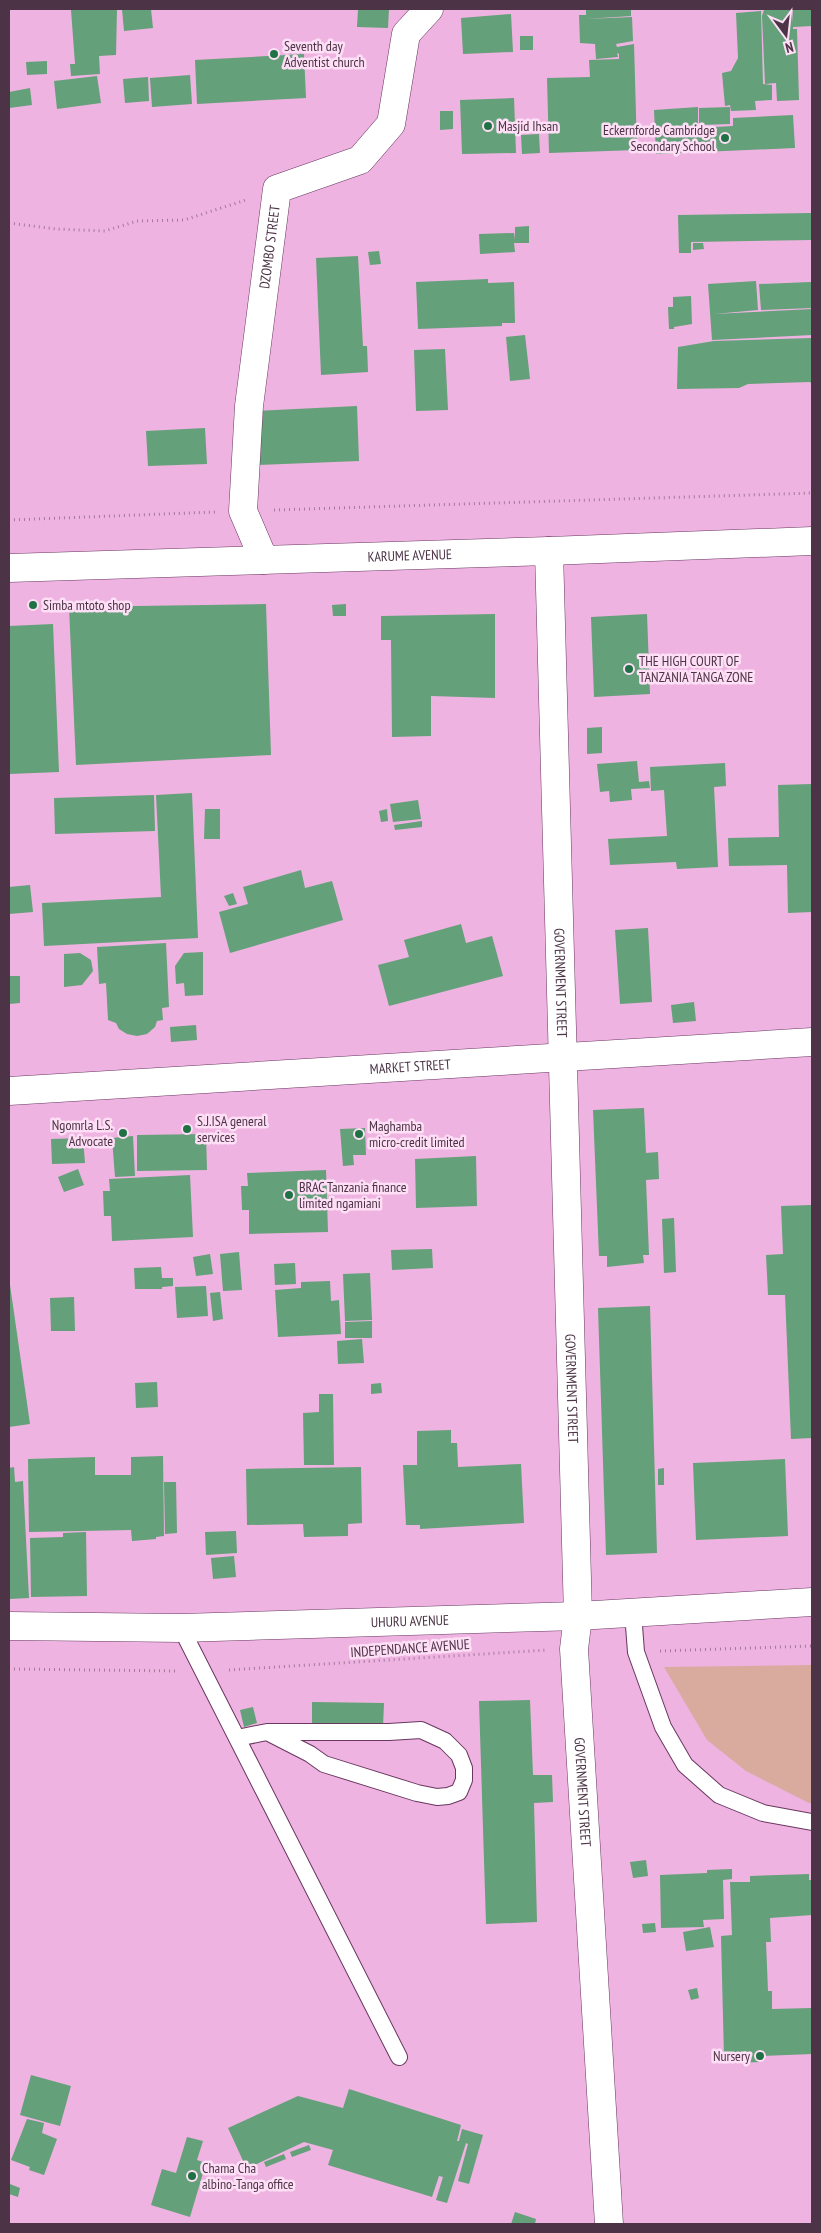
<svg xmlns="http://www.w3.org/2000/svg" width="821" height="2233" font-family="'PT Sans Narrow',sans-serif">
<rect width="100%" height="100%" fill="#eeb3e1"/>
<path fill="#d9aa9e" d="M812 1665V1803H809L746 1771 707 1740 664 1667Z"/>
<path fill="#64a079" d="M95 9H117L116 55 99 56 100 74 71 76 70 64H75L71 10Z
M122 9H151L153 28 124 31Z
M358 9H389L388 28 357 27Z
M586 9H631V16L585 19 632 17 633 41 616 44 617 47 634 44 637 150 549 153 547 78 590 77 589 60 619 59V54L617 53 618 57 596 59 595 44 580 43 579 15H586Z
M792 9 793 23V9H812V26L793 27V29H797L799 100 777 101 776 83 765 84 762 16 764 10Z
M761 11 763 84 772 85V100L755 101 756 110 731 111 730 105 725 106 722 73 731 71 738 58 736 13Z
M511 14 513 52 463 54 461 18Z
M520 36H533V50H520Z
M304 54 306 98 197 104 195 60Z
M47 61V74L27 75 26 62Z
M190 75 192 104 152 107 150 78Z
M97 76 101 103 57 109 54 81Z
M148 77 149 101 125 103 123 79Z
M30 88 32 105 9 108V92Z
M514 98 516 153 462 154 460 100Z
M698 107V128L733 126V118L793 115 795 148 656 154 654 110Z
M730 107V124L699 125V108Z
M440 111H453V129L440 130Z
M539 134 540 153 522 154 521 135Z
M812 213V240L691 242V253H679L678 215Z
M529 226V243H514L515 252 480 254 479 234 514 233 515 240V227Z
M693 243H703L704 249 693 250Z
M379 251 381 264 370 265 368 252Z
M358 256 363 346H367L368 372 321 375 316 258Z
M488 279V283L514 282 515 323H502V326L418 329 416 282Z
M756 281 758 310 714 314 812 309V335L712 340 708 284Z
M811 282 812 308 761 310 759 284Z
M691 296 692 324 674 327V329H669L668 307H673V297Z
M525 335 530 379 510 381 506 337Z
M812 338V384L810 382 748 384 739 388 677 389 678 347 714 341Z
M445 349 448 410 416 411 414 350Z
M357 406 359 461 258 465 255 411Z
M205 428 207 464 148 466 146 431Z
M266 604 271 755 76 765 69 607Z
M346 604V616H333L332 605Z
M495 614V698L431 696V736L392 737 391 640H381V616Z
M647 614 650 694 594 697 591 617Z
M53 624 59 772 9 774V626Z
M602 727V753L587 754V728Z
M637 761 639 782 649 781 650 788 631 789 632 800 610 802 609 791 600 792 597 764Z
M725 763 726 786 714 787 718 867 677 869 676 862 610 865 608 839 667 836 664 790 651 791 650 767Z
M812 784V912L788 913 787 865 729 866 728 838 779 837 778 785Z
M192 793 198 938 44 946 42 903 161 897 156 795Z
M154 795 155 831 55 834 54 798Z
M418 800 421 819 393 822 390 804Z
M205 809H220V839H204Z
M387 809 388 821 381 822 379 811Z
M422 821V827L395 830 394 825Z
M301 870 305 888 332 881 343 920 230 953 219 912 248 904 243 887Z
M30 885 33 912 9 914V887Z
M233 893 237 904 229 906 224 896Z
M461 924 466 943 492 936 503 976 389 1006 378 965 409 957 404 940Z
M648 928 652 1002 620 1004 615 930Z
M166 943 169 1007 162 1008 163 1020 157 1021 155 1027 147 1034 137 1036 127 1034 119 1029 116 1023 108 1020 106 983 99 984 97 947Z
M203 952V995L185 996 184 983 176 984 175 966 184 953Z
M80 953 91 960 93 971 82 985 64 987V954Z
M9 976H20V1003L9 1004Z
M694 1002 696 1021 673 1023 671 1005Z
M196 1025 197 1040 171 1042 170 1027Z
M644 1108 646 1153 658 1152 659 1179 646 1180 649 1255H643L644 1263 607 1267V1256H599L593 1110Z
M365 1128 366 1155H353L354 1165 343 1166 340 1129Z
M206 1134 207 1170 137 1171V1135Z
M133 1136 135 1176 115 1177 112 1138Z
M83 1138 85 1163 52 1164 51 1139Z
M476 1156 477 1206 416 1208 415 1159Z
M78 1169 84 1185 64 1192 58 1177Z
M326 1170 328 1232 249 1234V1210H242L241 1186H248L247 1173Z
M190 1175 193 1237 112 1241 111 1216H104L103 1191H110L109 1179Z
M812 1205V1438L791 1439 785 1295H768L766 1255 783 1254 781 1206Z
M674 1218 676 1272 664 1273 662 1219Z
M432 1249 433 1268 392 1270 391 1250Z
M239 1252 242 1290 223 1291 220 1254Z
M210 1254 213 1274 196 1276 193 1257Z
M295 1263 296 1284 275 1285 274 1264Z
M161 1267 162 1278H173V1286L162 1287V1289H135L134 1268Z
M370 1273 372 1320 345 1321 343 1274Z
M330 1281 331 1301 339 1300 341 1334 278 1337 275 1290 301 1288V1282Z
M9 1285H10L30 1424 9 1427Z
M206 1286 208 1316 177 1318 175 1287Z
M220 1292 223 1319 213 1321 210 1293Z
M74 1297 75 1331H51L50 1298Z
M650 1306 657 1553 606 1555 598 1308Z
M372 1321V1338H345V1322Z
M362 1339 364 1363 338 1364 337 1341Z
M157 1382 158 1407 136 1408 135 1383Z
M381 1383 382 1393 371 1394V1384Z
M319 1394H333L334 1465H304L303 1413 319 1412Z
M451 1430V1443H457L458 1467 521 1464 524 1523 420 1529V1525H406L403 1465H417V1431Z
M163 1456 164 1536 156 1537V1539L132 1541 131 1530 29 1532 28 1459 95 1457V1475H131V1457Z
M785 1459 788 1536 696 1540 693 1463Z
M14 1467 15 1482 23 1481 29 1598 9 1599V1468Z
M361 1467 362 1523 348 1524V1536L304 1537 303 1524 247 1525 246 1469Z
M664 1468V1485H658V1469Z
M164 1482H176L177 1533 165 1534Z
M236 1531 237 1553 206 1555 205 1532Z
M86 1532 87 1596 31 1597 30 1538 63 1537V1533Z
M234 1556 236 1577 213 1579 211 1558Z
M530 1700 533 1775H552L553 1802 534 1803 537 1922 486 1924 479 1701Z
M312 1702 384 1703 383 1727 312 1726Z
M253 1707 257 1723 244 1727 240 1710Z
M646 1860 648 1876 633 1878 630 1862Z
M732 1869V1879L723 1880 724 1919 703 1920 704 1927 661 1928 660 1875 707 1873V1870Z
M809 1874V1880H812V1915L770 1918 771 1942H766L768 1991H772V2009L812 2008V2054L760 2056 761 2062 733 2063 732 2057H724L721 1936 732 1935 730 1882H750V1876Z
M655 1923 656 1932 643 1933 642 1924Z
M710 1927 714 1947 686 1951 683 1932Z
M697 1988 699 1998 691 2000 688 1990Z
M31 2075 71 2086 60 2126 20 2115Z
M349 2089 461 2125 457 2141H459L462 2129 483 2135 469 2184 458 2181 468 2144 466 2143 447 2203 436 2200 443 2177 439 2176 432 2197 328 2165 333 2150 304 2142 248 2168 247 2164 245 2165 228 2128 298 2096 343 2108Z
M27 2119 44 2123 42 2133 57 2139 44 2175 29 2170 30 2167 11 2160Z
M187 2137 203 2141 197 2160 206 2163 190 2217 151 2205 162 2169 176 2173Z
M309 2145 311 2150 292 2157 290 2152Z
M284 2154 286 2159 266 2167 264 2162Z
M10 2184 20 2188 18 2197 9 2194Z
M515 2212 536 2219 535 2224H511Z"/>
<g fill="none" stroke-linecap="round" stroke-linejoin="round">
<defs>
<path id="service" d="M633 1613 636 1652 663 1727 685 1765 719 1795 763 1813 812 1822
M181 1628 399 2057
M237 1738 267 1732H389L421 1730 445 1741 459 1755 464 1768V1780L459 1792 448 1796 437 1797 417 1793 324 1764 310 1754 267 1732"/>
<g id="minor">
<path id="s1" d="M549 551 578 1616 574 1649 609 2224"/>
<path id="s2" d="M264 560 243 511 249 406 277 189 360 160 391 124 406 34 429 9"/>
<path id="s3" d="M9 1091 812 1042"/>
</g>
<g id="tertiary">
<path id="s4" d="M9 1626 181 1628 578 1616 812 1602"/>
</g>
<g id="secondary">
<path id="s5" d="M9 568 549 551 812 541"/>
</g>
</defs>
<use href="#service" stroke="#693760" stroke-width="18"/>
<use href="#minor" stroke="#693760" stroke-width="29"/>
<use href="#tertiary" stroke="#693760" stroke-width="29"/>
<use href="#secondary" stroke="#693760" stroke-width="29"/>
<path stroke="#a4799a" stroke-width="3" stroke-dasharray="1 4" stroke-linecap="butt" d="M9 223 56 229 105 231 137 221 184 220 246 200
M274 510 812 493
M9 520 215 512
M660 1651 812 1646
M9 1669 178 1671
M229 1670 547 1650"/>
<use href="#service" stroke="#fff" stroke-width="16"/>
<use href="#minor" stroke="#fff" stroke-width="28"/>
<use href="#tertiary" stroke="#fff" stroke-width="28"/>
<use href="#secondary" stroke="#fff" stroke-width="28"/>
</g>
<g fill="#1f7244" stroke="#fedff6" stroke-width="2">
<circle cx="274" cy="54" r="5"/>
<circle cx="488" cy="126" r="5"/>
<circle cx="725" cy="138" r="5"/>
<circle cx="33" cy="605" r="5"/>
<circle cx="629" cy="669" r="5"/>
<circle cx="187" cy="1129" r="5"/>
<circle cx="123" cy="1133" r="5"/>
<circle cx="359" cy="1134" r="5"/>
<circle cx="289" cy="1195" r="5"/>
<circle cx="760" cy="2056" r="5"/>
<circle cx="192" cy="2176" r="5"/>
</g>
<g text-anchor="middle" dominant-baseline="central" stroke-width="5" stroke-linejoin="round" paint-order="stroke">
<g font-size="14" fill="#4c3446" stroke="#fedff6" text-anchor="start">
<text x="284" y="46">Seventh day<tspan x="284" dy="16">Adventist church</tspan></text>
<text x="498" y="126">Masjid Ihsan</text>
<text x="715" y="130" text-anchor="end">Eckernforde Cambridge<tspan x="715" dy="16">Secondary School</tspan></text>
<text x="43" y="605">Simba mtoto shop</text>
<text x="639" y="661">THE HIGH COURT OF<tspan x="639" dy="16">TANZANIA TANGA ZONE</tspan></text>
<text x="197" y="1121">S.J.ISA general<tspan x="197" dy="16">services</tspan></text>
<text x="113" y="1125" text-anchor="end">Ngomrla L.S.<tspan x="113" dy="16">Advocate</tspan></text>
<text x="369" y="1126">Maghamba<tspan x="369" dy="16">micro-credit limited</tspan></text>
<text x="299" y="1187">BRAC Tanzania finance<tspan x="299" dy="16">limited ngamiani</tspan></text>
<text x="750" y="2056" text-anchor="end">Nursery</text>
<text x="202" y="2168">Chama Cha<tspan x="202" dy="16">albino-Tanga office</tspan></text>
</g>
<g font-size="14" fill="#4c3446" stroke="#fedff6">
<text stroke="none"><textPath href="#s2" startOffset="319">DZOMBO STREET</textPath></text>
<text stroke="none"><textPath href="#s5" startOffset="401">KARUME AVENUE</textPath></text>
<text stroke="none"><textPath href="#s1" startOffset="432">GOVERNMENT STREET</textPath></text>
<text stroke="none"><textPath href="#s3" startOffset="402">MARKET STREET</textPath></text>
<text stroke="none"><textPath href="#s1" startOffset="838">GOVERNMENT STREET</textPath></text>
<text stroke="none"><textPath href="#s4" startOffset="401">UHURU AVENUE</textPath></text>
<text transform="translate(410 1648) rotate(-4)">INDEPENDANCE AVENUE</text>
<text stroke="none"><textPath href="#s1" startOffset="1242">GOVERNMENT STREET</textPath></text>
</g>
</g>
<rect width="821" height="2233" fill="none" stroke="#4c3446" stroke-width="20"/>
<g transform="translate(786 35) rotate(165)" stroke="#fedff6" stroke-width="4" paint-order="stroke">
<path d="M0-4L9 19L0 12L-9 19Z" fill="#4c3446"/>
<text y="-8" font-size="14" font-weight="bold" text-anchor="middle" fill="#4c3446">N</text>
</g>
</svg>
